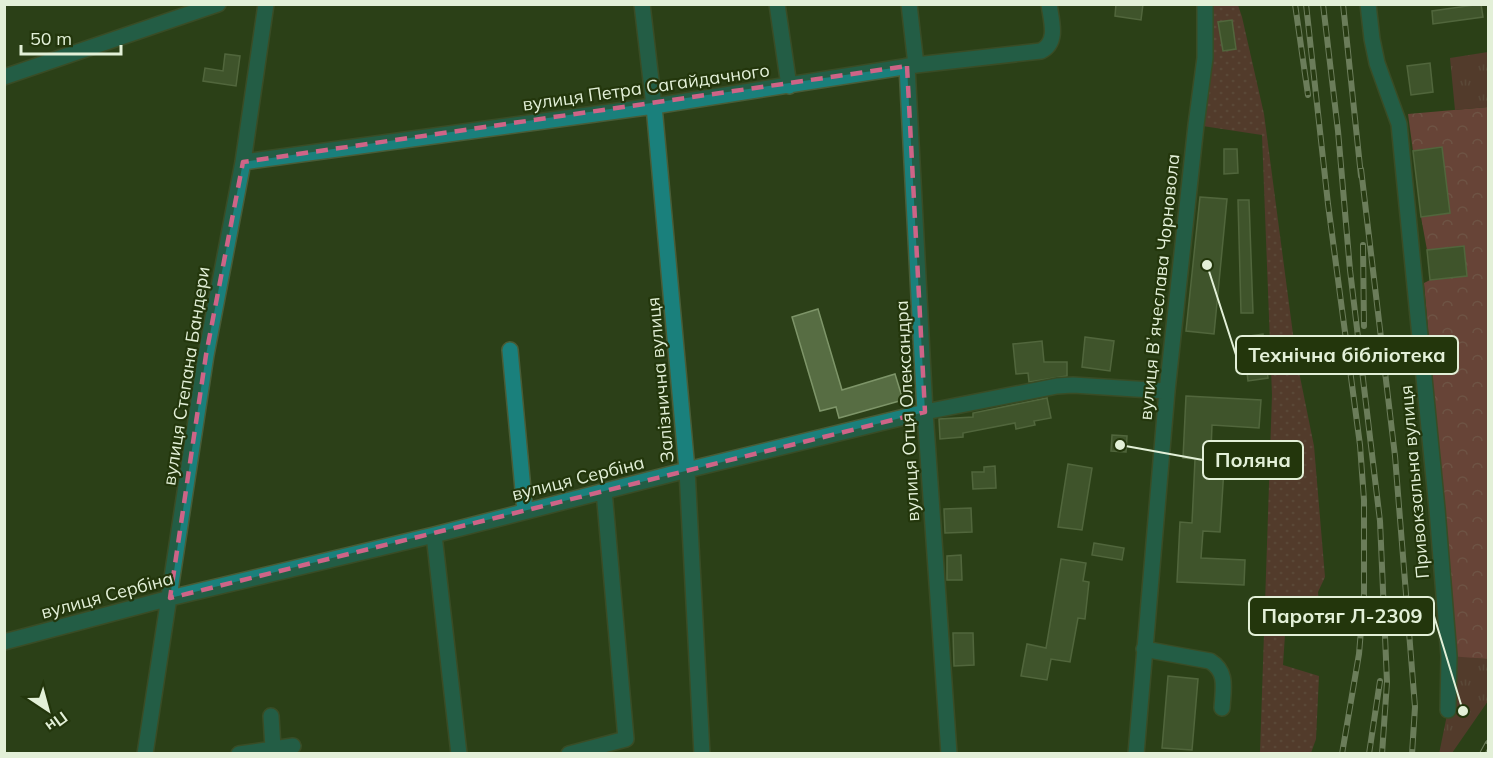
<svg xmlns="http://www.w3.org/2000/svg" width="1493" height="758" font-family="Mulish,sans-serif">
<defs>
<pattern id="grass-dots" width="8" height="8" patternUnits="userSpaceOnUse" patternTransform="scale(1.5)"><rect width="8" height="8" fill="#813644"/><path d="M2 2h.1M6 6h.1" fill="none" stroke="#93535e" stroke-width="1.8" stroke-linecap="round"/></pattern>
<pattern id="forest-crowns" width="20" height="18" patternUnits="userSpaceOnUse" patternTransform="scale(1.5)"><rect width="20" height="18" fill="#b0495d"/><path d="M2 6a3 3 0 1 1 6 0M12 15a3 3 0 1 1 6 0" fill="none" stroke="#be6c7b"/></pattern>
<pattern id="park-tufts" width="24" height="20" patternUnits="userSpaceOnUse" patternTransform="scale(1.5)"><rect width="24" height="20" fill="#813644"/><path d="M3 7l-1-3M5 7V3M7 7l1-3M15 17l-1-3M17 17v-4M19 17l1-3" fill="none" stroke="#93535e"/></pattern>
</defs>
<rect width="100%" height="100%" fill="#2c4018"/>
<path fill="url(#grass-dots)" d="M1205 5H1238L1242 17 1264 114 1296 357 1314 446 1325 577 1318 592 1319 603 1287 604 1283 665 1319 676 1316 739 1311 753H1260L1272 395 1262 135 1196 125Z"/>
<path fill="url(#forest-crowns)" d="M1488 107V659L1457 658 1424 283 1430 280 1467 276 1464 247 1427 250 1421 217 1449 213 1441 147 1413 151 1408 114Z"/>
<path fill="url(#park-tufts)" d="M1488 52V107L1455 110 1450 58Z
M1449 656 1488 659V701L1452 753 1439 754 1448 710Z"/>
<path fill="#576d43" stroke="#7e9569" stroke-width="1.5" d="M1116 4H1143L1141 20 1115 16Z
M1481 4 1483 17 1433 24 1432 11Z
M1232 20 1236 49 1223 51 1218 22Z
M225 54 240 56 236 86 203 81 205 68 223 71Z
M1430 63 1433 92 1411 95 1407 66Z
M1442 147 1450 213 1421 217 1413 151Z
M1224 149H1237L1238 173 1224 174Z
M1200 197 1227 199 1214 334 1186 331Z
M1238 200H1249L1253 313H1241Z
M1464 246 1467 276 1430 280 1427 250Z
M818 309 842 390 895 374 903 400 839 418 836 407 820 411 792 317Z
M1263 334 1268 378 1248 381 1243 337Z
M1085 337 1114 341 1110 371 1082 367Z
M1042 341 1044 362H1067V376L1029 382 1028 373 1016 374 1013 344Z
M1186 396 1261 400 1259 428 1212 425 1211 451 1225 452 1220 532 1203 531 1201 558 1245 560 1244 585 1177 582 1180 522 1192 523 1195 459 1183 458Z
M1047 398 1051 418 1034 421 1035 425 1016 429 1015 423 963 433V437L940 439 939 419 973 417V413Z
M1112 435 1127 436 1126 452 1111 451Z
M1068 464 1092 468 1082 530 1058 527Z
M995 466 996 488 973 489 972 472H984V467Z
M971 508 972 532 945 533 944 509Z
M1094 543 1124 548 1122 560 1092 555Z
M961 555 962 580H947V556Z
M1061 559 1086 563 1083 581 1089 582 1085 619 1078 618 1070 662 1051 659 1047 680 1021 676 1027 644 1046 648Z
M953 633H973L974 665 954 666Z
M1168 676 1198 679 1192 750 1162 748Z"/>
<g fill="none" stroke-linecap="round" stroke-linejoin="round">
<defs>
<path id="minor" d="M642 4 654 106 687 470 702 754
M777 4 789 86
M909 4 916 65
M1368 4 1372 39 1377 63 1399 124 1437 509 1449 656 1448 710
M907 66 925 412 949 754
M4 77 218 4
M243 162 654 106 916 65 1041 51C1059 42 1051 20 1049 4
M510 350 525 511
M434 535 459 754
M4 642 170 598 434 535 687 470 925 412 1057 386 1073 385 1167 391
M1144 649 1210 661C1228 672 1223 689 1222 708
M271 716 273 748
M145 754 206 355 243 162 266 4
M239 754 293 746
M569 754 626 739 604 491
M1136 754 1167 391 1196 125 1205 58V4"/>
</defs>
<use href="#minor" stroke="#495c37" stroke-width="18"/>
<use href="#minor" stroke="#1a807c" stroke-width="15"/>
<defs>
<path id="rail" d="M1295 4 1308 95
M1306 4 1328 204 1360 445 1364 500V594L1359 654 1342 754
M1323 4 1338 131 1350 270 1380 521 1387 682 1382 754
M1343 4 1361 176
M1361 169 1395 456 1415 707 1412 754
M1363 245 1364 326
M1369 754 1380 681
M1482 754 1488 743"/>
</defs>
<use href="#rail" stroke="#b9c8ac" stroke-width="6"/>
<use href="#rail" stroke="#23360c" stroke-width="4" stroke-dasharray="11" stroke-linecap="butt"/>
</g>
<path d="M0 0H1493V758H0ZM907 66 925 412 170 598 206 355 243 162Z" fill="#2c4018" fill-opacity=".55" fill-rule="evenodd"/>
<path fill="none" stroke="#ce6487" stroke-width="4.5" stroke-dasharray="12 8" stroke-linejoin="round" d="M907 66 925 412 170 598 206 355 243 162Z"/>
<g text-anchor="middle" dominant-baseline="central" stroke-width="4.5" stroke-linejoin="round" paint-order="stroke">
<g font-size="18" fill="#e3f0d8" stroke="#23360c">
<text transform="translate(646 87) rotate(-8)">вулиця Петра Сагайдачного</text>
<text transform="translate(1159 287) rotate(-84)">вулиця Вʼячеслава Чорновола</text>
<text transform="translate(186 376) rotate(-81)">вулиця Степана Бандери</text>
<text transform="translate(660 380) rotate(-95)">Залізнична вулиця</text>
<text transform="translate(907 411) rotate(-93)">вулиця Отця Олександра</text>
<text transform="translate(578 478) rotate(-14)">вулиця Сербіна</text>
<text transform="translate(1414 482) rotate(-95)">Привокзальна вулиця</text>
<text transform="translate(107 595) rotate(-15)">вулиця Сербіна</text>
</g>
</g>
<path fill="none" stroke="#e3f0d8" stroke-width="2" d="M1207 265L1236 355M1120 445L1203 460M1463 711L1434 616"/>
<g fill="#e3f0d8" stroke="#23360c" stroke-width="2">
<circle cx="1207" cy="265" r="6"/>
<circle cx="1120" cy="445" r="6"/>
<circle cx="1463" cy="711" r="6"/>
</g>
<g fill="#23360c" stroke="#e3f0d8" stroke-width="2">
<rect x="1236" y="336" width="222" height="38" rx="6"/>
<rect x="1203" y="441" width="100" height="38" rx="6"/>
<rect x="1249" y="597" width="185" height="38" rx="6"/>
</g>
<g font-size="20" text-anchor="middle" font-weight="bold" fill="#e3f0d8">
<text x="1347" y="362">Технічна бібліотека</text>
<text x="1253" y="467">Поляна</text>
<text x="1342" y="623">Паротяг Л-2309</text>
</g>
<rect width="1493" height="758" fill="none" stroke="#e3f0d8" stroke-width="12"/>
<g transform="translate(48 710) rotate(144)" stroke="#23360c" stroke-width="4.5" paint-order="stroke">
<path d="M0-4.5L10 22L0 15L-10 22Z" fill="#e3f0d8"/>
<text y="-9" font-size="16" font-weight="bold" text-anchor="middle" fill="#e3f0d8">Пн</text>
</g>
<path d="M21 45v9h100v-9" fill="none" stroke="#e3f0d8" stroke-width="3"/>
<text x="30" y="45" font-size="18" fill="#e3f0d8" stroke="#23360c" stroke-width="4.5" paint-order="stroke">50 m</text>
</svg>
